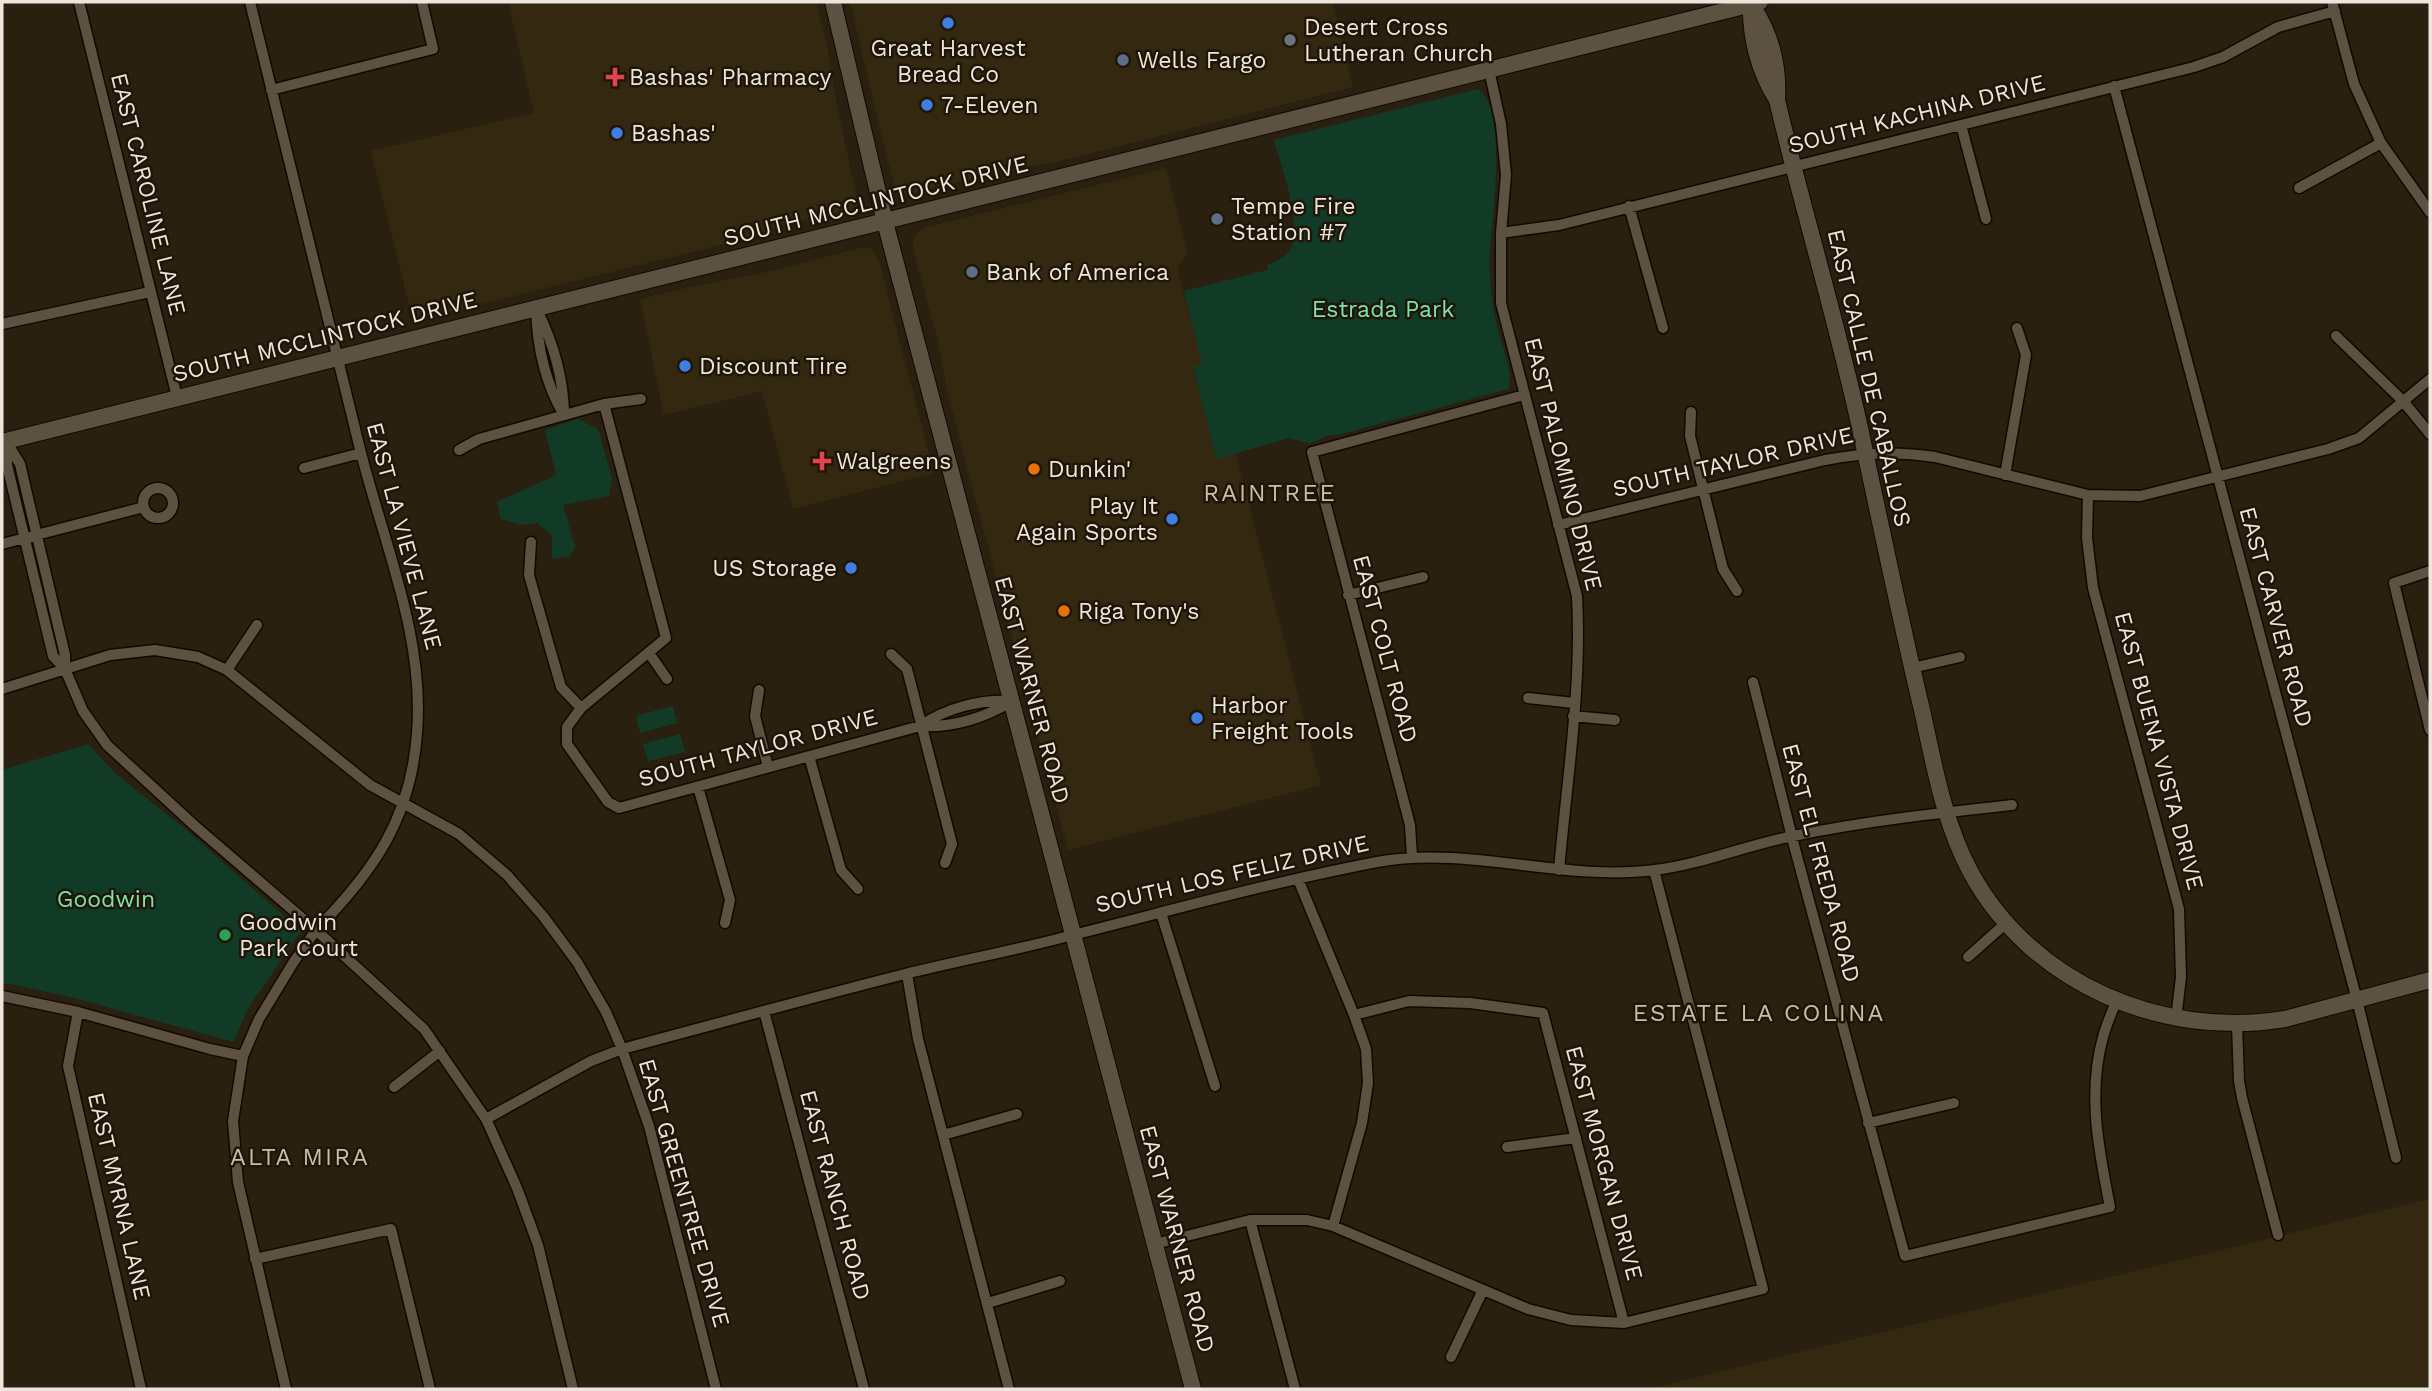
<svg xmlns="http://www.w3.org/2000/svg" width="2432" height="1391" font-family="'Work Sans',sans-serif">
<rect width="100%" height="100%" fill="#292010"/>
<path fill="#352811" d="M508 2H816L828 50 837 108 859 205 846 214 818 216 781 226 757 236 413 321 371 151 534 113Z
M850 2H1333L1353 87 1060 161 1017 168 905 195 894 186Z
M1166 168 1188 253 1177 268 1203 364 1193 367 1216 458 1236 454 1321 785 1068 850 947 391 938 341 913 249V237L923 228Z
M864 247 872 249 878 258 934 473 793 509 762 391 664 415 640 299 690 287 771 271Z
M2430 1199V1389H1648L2259 1241Z"/>
<path fill="#123b27" d="M1474 90H1479C1508 109 1492 219 1490 252 1489 274 1491 299 1496 321 1499 338 1515 375 1508 389L1342 434 1326 436 1310 444 1289 438 1216 459 1193 366 1202 364 1184 291 1268 270 1267 265C1276 261 1285 258 1290 250 1304 226 1281 166 1274 140Z
M578 419 598 429 612 478 609 496 563 505 575 547 570 556 552 559V535L537 523 521 525 501 519 497 502 556 475 545 430Z
M673 706 677 723 640 733 636 716Z
M680 734 685 752 648 761 643 744Z
M88 744 116 774 184 828 301 931 249 1007 233 1042 78 999 11 984H2V770Z"/>
<g fill="none" stroke-linecap="round" stroke-linejoin="round">
<defs>
<path id="street" d="M79 2 177 397
M250 2C286 151 322 300 360 449 383 541 425 637 417 733 411 818 374 871 316 930L424 1029 486 1119 517 1188 538 1245 573 1389
M2332 2 2354 84 2381 143 2430 212
M1489 70 1501 124 1506 175 1501 233V303L1577 596C1582 687 1567 779 1559 870
M2114 86 2357 1000 2396 1158
M271 90 433 49 422 2
M1961 125 1986 219
M2299 188 2381 143
M1629 206 1663 328
M1501 233 1559 225 2194 67 2223 57 2278 27 2335 11
M536 308C537 345 545 383 564 415
M537 310C553 342 563 377 564 412
M2 324 150 292
M2336 336 2403 401 2430 434
M1691 412 1690 436 1723 569 1737 591
M6 441 7 465 53 656 65 669 83 711 107 745 195 826 316 930 293 963 259 1019 243 1056 233 1121 238 1182 286 1389
M7 443 20 464 65 655V669
M459 450 479 439 604 404 641 399
M304 468 361 453
M2005 475 2026 355 2017 328
M143 503a15 15 0 1 1 30 0a15 15 0 1 1-30 0Z
M2088 495 2087 538 2093 588 2179 909 2181 977 2176 1019
M1558 525 1825 460C1864 453 1895 451 1935 457L2088 495 2140 496 2328 449 2359 438 2430 379
M531 542 529 575 561 687 581 708 567 727V744L608 802 619 808 920 726C952 728 985 718 1012 701
M2 544 144 507
M2430 571 2394 583 2430 730
M1348 595 1423 577
M649 653 667 679
M891 654 907 669 952 844 945 863
M1912 668 1960 657
M227 670 257 625
M1753 682 1795 849 1905 1256 2110 1207C2099 1151 2087 1094 2103 1037 2106 1025 2112 1013 2116 1001
M2 689 110 655 155 650 198 657 227 670 370 785 459 834 507 875 543 916 577 962 606 1012 622 1049 649 1126 716 1389
M759 690 755 716 768 767
M1528 698 1574 703
M581 708 666 638 604 404
M1573 716 1615 720
M920 726C946 708 981 699 1012 701
M809 756 841 870 858 889
M698 787 730 900 725 923
M1412 857 1410 825 1312 452 1524 395
M1298 879 1354 1015 1366 1049 1368 1083 1362 1123 1333 1226
M1161 913 1215 1086
M1968 957 2006 923
M907 974 918 1039 1009 1389
M2 996 78 1012 210 1049 243 1056
M764 1011 864 1389
M78 1012 68 1066 141 1389
M1354 1015 1409 1001 1470 1003 1543 1013 1624 1323
M2237 1024 2239 1081 2242 1098 2278 1235
M394 1087 440 1051
M486 1119 591 1061 622 1049C716 1024 810 998 905 974 958 961 1012 951 1065 937 1169 911 1272 882 1377 862 1470 845 1562 882 1655 870 1702 864 1747 845 1793 836 1865 821 1939 813 2012 805
M1868 1123 1954 1103
M943 1135 1017 1114
M1507 1147 1576 1138
M1250 1220 1295 1389
M1155 1244 1250 1220H1307L1333 1226 1528 1309 1571 1320 1624 1323 1763 1289 1654 870
M255 1259 391 1229 430 1389
M988 1303 1060 1281
M1451 1357 1483 1290"/>
<path id="secondary" d="M833 2 885 222 1193 1389
M1751 4C1771 34 1779 64 1777 100 1804 216 1840 330 1864 447 1883 535 1901 623 1922 710 1934 765 1944 823 1971 873 2032 984 2162 1039 2285 1019L2430 980
M1751 4C1750 37 1759 72 1777 100
M2 442 1760 2"/>
</defs>
<use href="#street" stroke="#120900" stroke-width="13"/>
<use href="#secondary" stroke="#120900" stroke-width="18"/>
<use href="#street" stroke="#5d5241" stroke-width="10"/>
<use href="#secondary" stroke="#5d5241" stroke-width="16"/>
</g>
<g fill="#3f7fe0" stroke="#201607" stroke-width="2.5">
<circle cx="948" cy="23" r="7"/>
<circle cx="927" cy="105" r="7"/>
<circle cx="617" cy="133" r="7"/>
<circle cx="685" cy="366" r="7"/>
<circle cx="1172" cy="519" r="7"/>
<circle cx="851" cy="568" r="7"/>
<circle cx="1197" cy="718" r="7"/>
</g>
<circle fill="#6b7280" stroke="#201607" stroke-width="2.5" cx="1290" cy="40" r="7"/>
<g fill="#5c6f8a" stroke="#201607" stroke-width="2.5">
<circle cx="1123" cy="60" r="7"/>
<circle cx="1217" cy="219" r="7"/>
<circle cx="972" cy="272" r="7"/>
</g>
<g fill="#e0444e" stroke="#201607" stroke-width="2.5">
<path d="M611.5 66.5h7v7h7v7h-7v7h-7v-7h-7v-7h7z"/>
<path d="M818.5 450.5h7v7h7v7h-7v7h-7v-7h-7v-7h7z"/>
</g>
<g fill="#e8710a" stroke="#201607" stroke-width="2.5">
<circle cx="1034" cy="469" r="7"/>
<circle cx="1064" cy="611" r="7"/>
</g>
<circle fill="#2e9e5b" stroke="#201607" stroke-width="2.5" cx="225" cy="935" r="7"/>
<g text-anchor="middle" dominant-baseline="central" stroke-width="5" stroke-linejoin="round" paint-order="stroke">
<g font-size="23" fill="#ede6dc" stroke="#201607" text-anchor="start">
<text x="1304" y="27">Desert Cross<tspan x="1304" dy="26">Lutheran Church</tspan></text>
<text x="948" y="48" text-anchor="middle">Great Harvest<tspan x="948" dy="26">Bread Co</tspan></text>
<text x="1137" y="60">Wells Fargo</text>
<text x="629" y="77">Bashas' Pharmacy</text>
<text x="941" y="105">7-Eleven</text>
<text x="631" y="133">Bashas'</text>
<text x="1231" y="206">Tempe Fire<tspan x="1231" dy="26">Station #7</tspan></text>
<text x="986" y="272">Bank of America</text>
<text x="699" y="366">Discount Tire</text>
<text x="836" y="461">Walgreens</text>
<text x="1048" y="469">Dunkin'</text>
<text x="1158" y="506" text-anchor="end">Play It<tspan x="1158" dy="26">Again Sports</tspan></text>
<text x="837" y="568" text-anchor="end">US Storage</text>
<text x="1078" y="611">Riga Tony's</text>
<text x="1211" y="705">Harbor<tspan x="1211" dy="26">Freight Tools</tspan></text>
<text x="239" y="922">Goodwin<tspan x="239" dy="26">Park Court</tspan></text>
</g>
<g font-size="23" fill="#ede6dc" stroke="#201607">
<text transform="translate(1917 114) rotate(-14)">SOUTH KACHINA DRIVE</text>
<text transform="translate(148 194) rotate(76)">EAST CAROLINE LANE</text>
<text transform="translate(876 201) rotate(-14)">SOUTH MCCLINTOCK DRIVE</text>
<text transform="translate(325 337) rotate(-14)">SOUTH MCCLINTOCK DRIVE</text>
<text transform="translate(1869 378) rotate(77)">EAST CALLE DE CABALLOS</text>
<text transform="translate(1733 462) rotate(-13)">SOUTH TAYLOR DRIVE</text>
<text transform="translate(1563 464) rotate(76)">EAST PALOMINO DRIVE</text>
<text transform="translate(404 536) rotate(75)">EAST LA VIEVE LANE</text>
<text transform="translate(2276 617) rotate(75)">EAST CARVER ROAD</text>
<text transform="translate(1385 649) rotate(75)">EAST COLT ROAD</text>
<text transform="translate(1032 690) rotate(75)">EAST WARNER ROAD</text>
<text transform="translate(758 748) rotate(-15)">SOUTH TAYLOR DRIVE</text>
<text transform="translate(2159 751) rotate(75)">EAST BUENA VISTA DRIVE</text>
<text transform="translate(1821 863) rotate(75)">EAST EL FREDA ROAD</text>
<text transform="translate(1232 874) rotate(-13)">SOUTH LOS FELIZ DRIVE</text>
<text transform="translate(1604 1163) rotate(75)">EAST MORGAN DRIVE</text>
<text transform="translate(684 1193) rotate(74)">EAST GREENTREE DRIVE</text>
<text transform="translate(835 1195) rotate(75)">EAST RANCH ROAD</text>
<text transform="translate(119 1196) rotate(77)">EAST MYRNA LANE</text>
<text transform="translate(1177 1239) rotate(75)">EAST WARNER ROAD</text>
</g>
<g font-size="23" fill="#7de3ac" stroke="#201607">
<text x="1383" y="309">Estrada Park</text>
<text x="106" y="899">Goodwin</text>
</g>
<g font-size="24" letter-spacing="2" fill="#cabda9" stroke="#201607">
<text x="1270" y="493">RAINTREE</text>
<text x="1759" y="1013">ESTATE LA COLINA</text>
<text x="300" y="1157">ALTA MIRA</text>
</g>
</g>
<rect width="2432" height="1391" fill="none" stroke="#ede6dc" stroke-width="7"/>
</svg>
